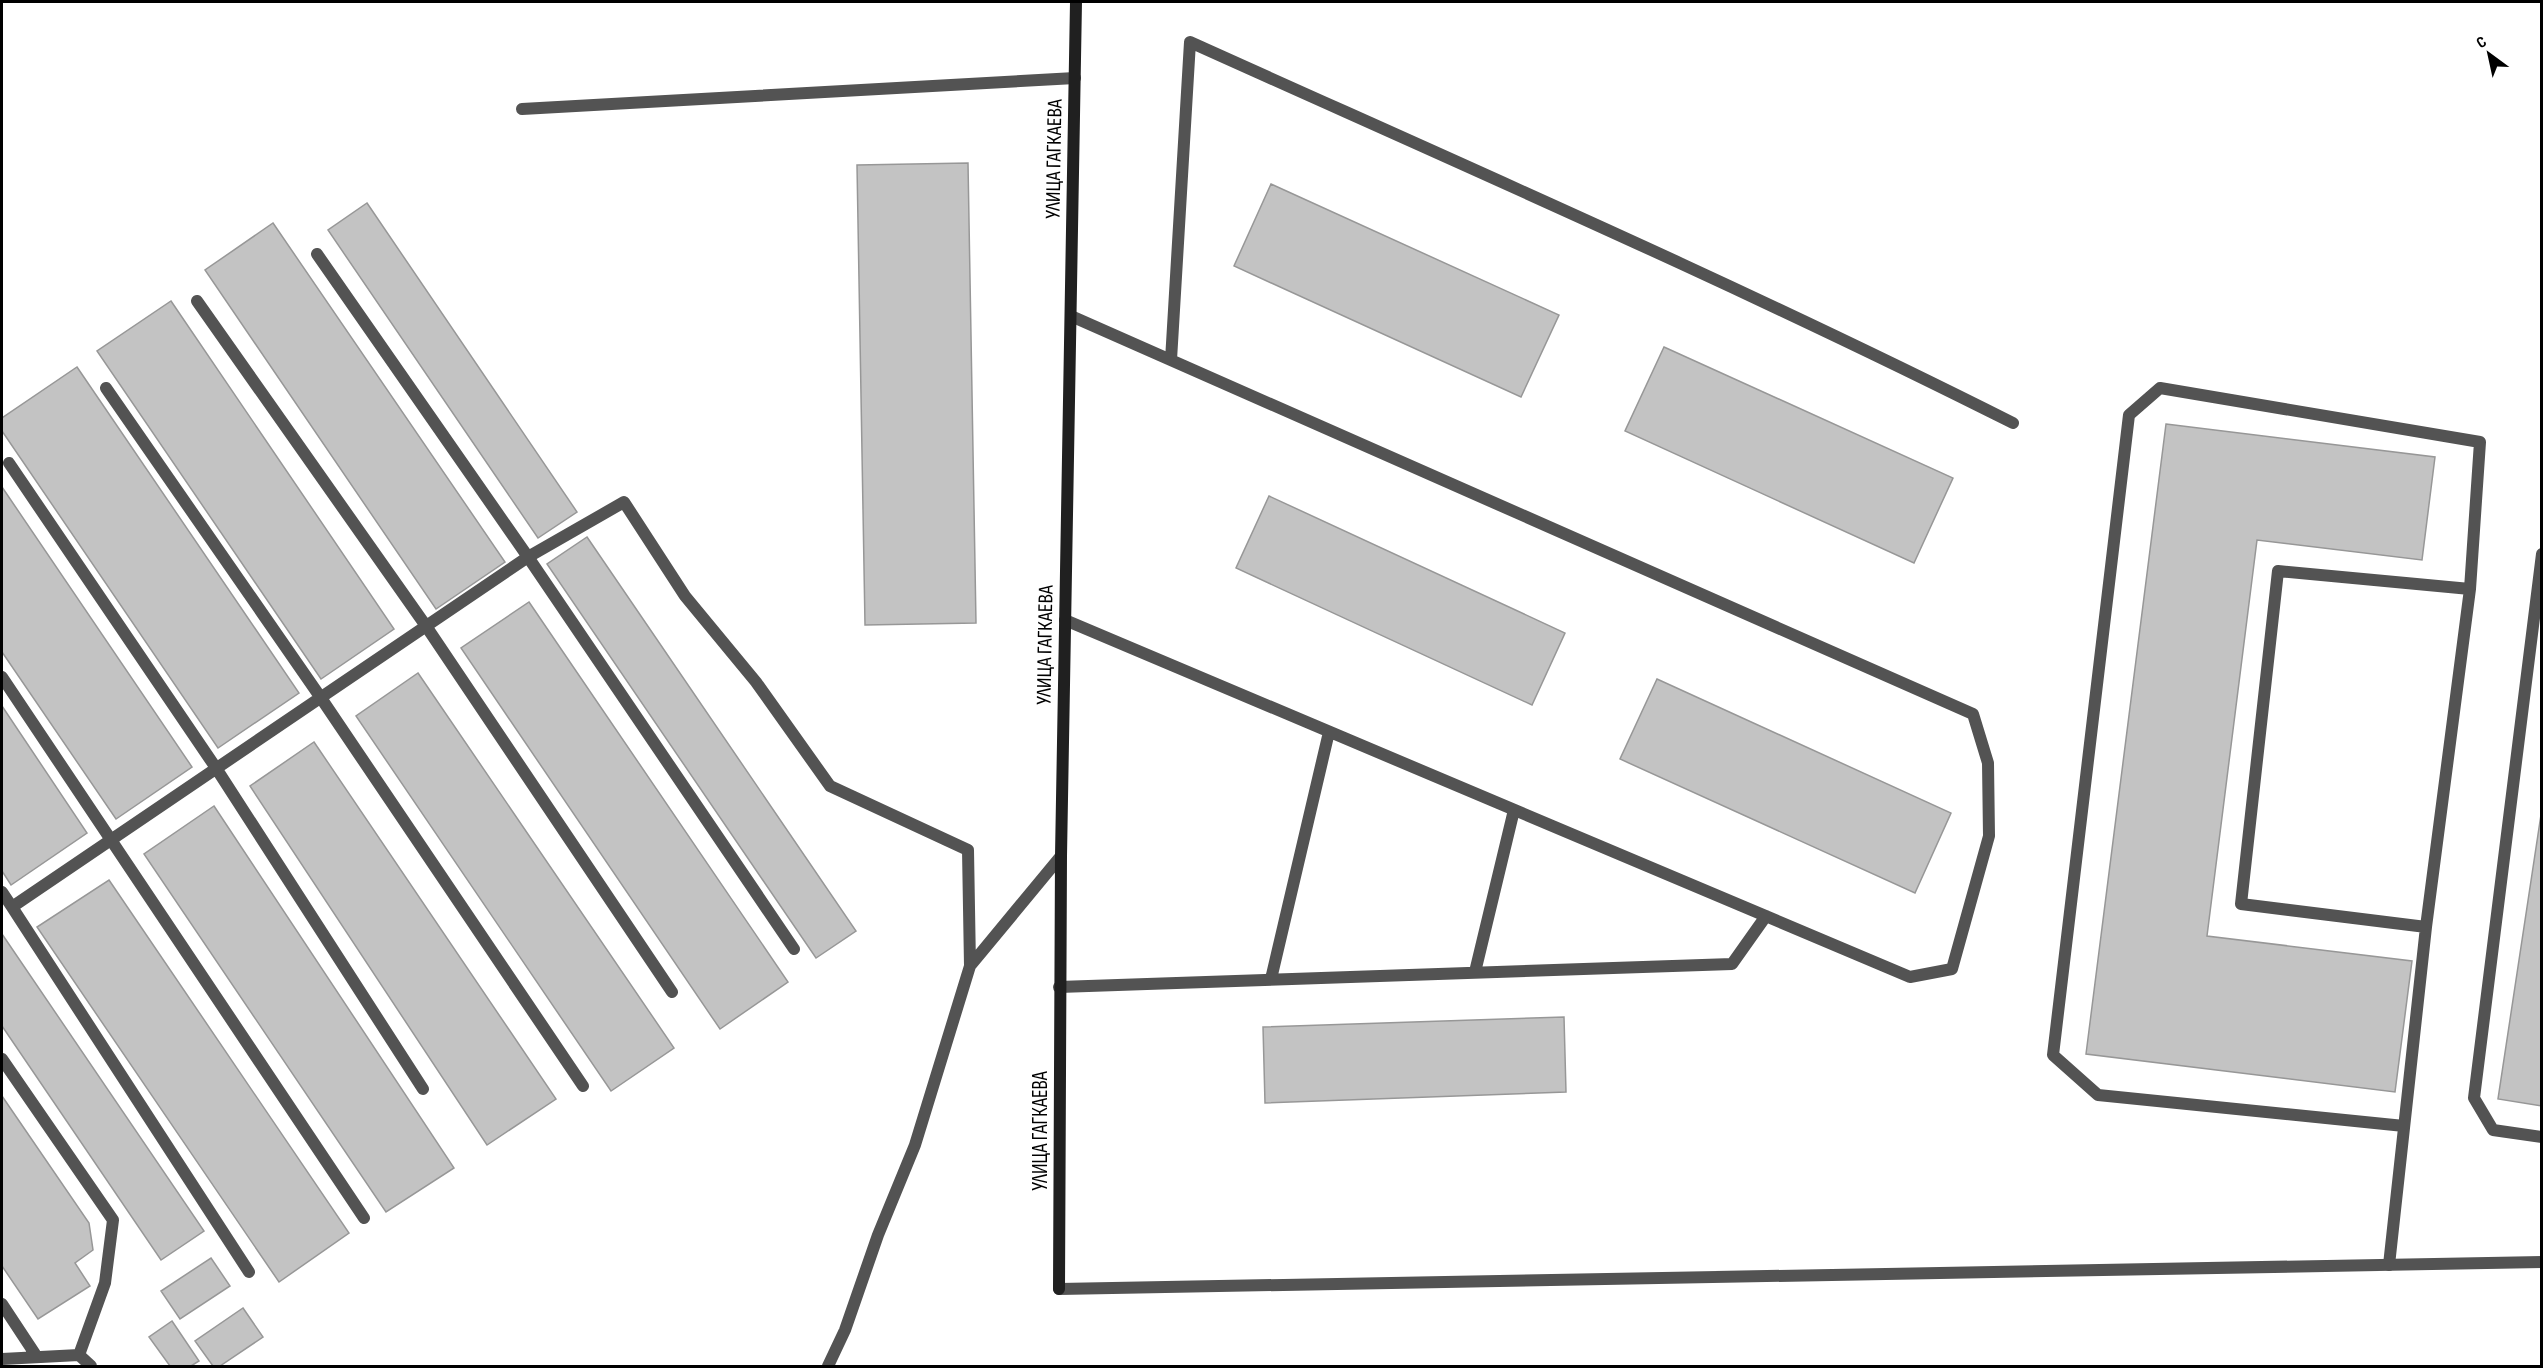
<svg xmlns="http://www.w3.org/2000/svg" width="2543" height="1368" font-family="'Sofia Sans Condensed',sans-serif">
<rect width="100%" height="100%" fill="#fff"/>
<path fill="#c3c3c3" stroke="#979797" stroke-width="1.5" d="M968 163 976 623 865 625 857 165Z
M1271 184 1559 315 1521 397 1234 266Z
M367 203 577 512 538 538 328 230Z
M273 223 505 562 436 609 205 270Z
M171 301 394 629 321 679 97 351Z
M1664 347 1953 478 1914 563 1625 431Z
M77 367 299 693 218 748 2 431V418Z
M2166 424 2435 457 2422 560 2257 540 2207 936 2412 961 2395 1092 2086 1054Z
M2 487 192 767 116 819 2 652Z
M1269 496 1565 633 1532 705 1236 568Z
M587 537 856 931 816 958 547 564Z
M529 602 788 982 720 1029 461 648Z
M418 673 674 1048 611 1091 356 716Z
M1657 679 1951 813 1915 893 1620 759Z
M2 706 87 833 11 885 2 871Z
M314 742 556 1099 487 1145 250 786Z
M214 806 454 1168 386 1212 144 854Z
M2542 808V1106L2498 1099Z
M109 880 349 1233 279 1282 37 927Z
M2 934 204 1231 161 1260 2 1026Z
M1564 1017 1566 1092 1265 1103 1263 1027Z
M2 1096 89 1223 93 1250 75 1263 90 1286 38 1319 2 1266Z
M211 1258 230 1286 180 1319 161 1291Z
M243 1308 263 1337 220 1366H213L195 1341Z
M172 1321 199 1361 191 1366H170L149 1337Z"/>
<g fill="none" stroke-linecap="round" stroke-linejoin="round">
<path stroke="#535353" stroke-width="12" d="M522 109 1075 78
M317 254 528 557 794 949
M197 301 426 626 672 992
M1171 360 1190 42C1465 166 1743 287 2013 423
M106 388 321 698 583 1086
M9 463 216 768 423 1089
M2542 554 2474 1098 2493 1130 2542 1137
M1065 620 1910 977 1952 969 1989 836 1988 763 1973 714 1071 316
M2 677 364 1218
M2 892 12 907 528 557 624 502 685 596 756 682 830 786 968 850 970 966 915 1145 878 1235 845 1330 828 1366
M12 907 249 1272
M970 966 1061 856
M1475 972 1514 810
M1271 979 1329 732
M1059 987 1732 964 1766 916
M2 1059 113 1220 105 1283 79 1355
M2404 1126 2098 1095 2053 1055 2129 415 2160 388 2480 442 2470 589 2426 927 2241 904 2278 571 2470 589
M2389 1265 2426 927
M2 1304 37 1357
M2 1359 79 1355 91 1366"/>
<path stroke="#535353" stroke-width="12" d="M1059 1289 2542 1262"/>
<path stroke="#202020" stroke-width="12" d="M1059 1289 1061 856 1076 2"/>
</g>
<g text-anchor="middle" dominant-baseline="central" stroke-width="4.5" stroke-linejoin="round" paint-order="stroke">
<g font-size="21" fill="#000" stroke="#fff">
<text transform="translate(1054 159) rotate(-89)">УЛИЦА ГАГКАЕВА</text>
<text transform="translate(1045 645) rotate(-89)">УЛИЦА ГАГКАЕВА</text>
<text transform="translate(1040 1131) rotate(-90)">УЛИЦА ГАГКАЕВА</text>
</g>
</g>
<rect width="2543" height="1368" fill="none" stroke="#000000" stroke-width="6"/>
<g transform="translate(2489 54) rotate(327)" stroke="#ffffff" stroke-width="4.5" paint-order="stroke">
<path d="M0-4.5L10 22L0 15L-10 22Z" fill="#000000"/>
<text y="-9" font-size="16" font-weight="bold" text-anchor="middle" fill="#000000">С</text>
</g>
</svg>
